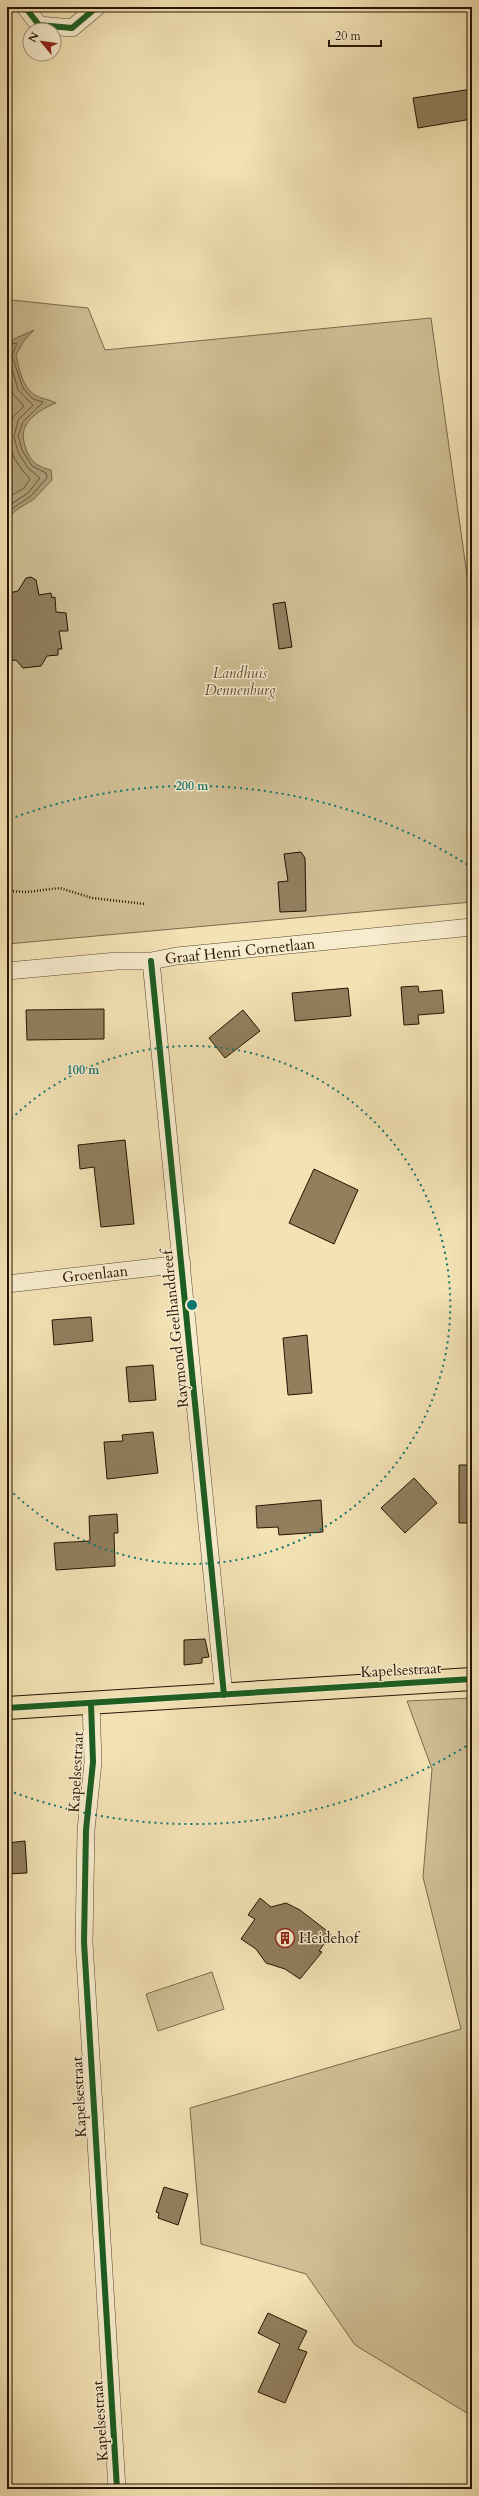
<svg xmlns="http://www.w3.org/2000/svg" width="479" height="2496" font-family="Cardo,serif">
<rect width="100%" height="100%" fill="#f3e2b4"/>
<filter id="stains"><feTurbulence type="fractalNoise" baseFrequency=".005" numOctaves="4"/><feColorMatrix values="0 0 0 0 .2 0 0 0 0 .09 0 0 0 0 .02 0 0 0 .5 -.17"/></filter>
<radialGradient id="worn" r=".72"><stop offset=".6" stop-color="#630" stop-opacity="0"/><stop offset="1" stop-color="#630" stop-opacity=".3"/></radialGradient>
<path fill="#d0bf96" stroke="#7b694c" d="M11 300 88 308 105 350 431 318 472 611V902L7 944V305Z
M472 1698V2416L355 2345 306 2274 201 2244 190 2108 461 2029 423 1877 432 1769 407 1701Z
M212 1972 224 2009 158 2031 146 1994Z"/>
<path fill="#ad9c77" stroke="#776548" d="M34 330 23 342 16 355C19 368 22 387 35 395 41 399 49 399 56 403 45 407 32 415 26 425 19 436 27 457 36 464 41 467 46 469 51 470L52 480 34 499 15 511 7 520V342Z"/>
<g fill="none" stroke-linecap="round" stroke-linejoin="round">
<path stroke="#6a583c" stroke-width="1" d="M7 345 17 343 12 356 23 388 33 399 43 402 23 422 18 436 22 450 32 466 46 473 47 478 31 496 13 508 7 514
M7 350 18 390 33 405 18 420 14 437 18 452 28 468 40 478 28 493 7 507
M7 378 13 394 24 406C21 410 16 413 13 417 0 439 15 463 30 479L24 488 7 498"/>
</g>
<path fill="#917f5e" stroke="#261301" d="M472 89V119L418 128 413 98Z
M31 577 36 580 39 595 51 593 52 598 55 597 56 612 66 613 68 631H59L62 649H58V655L47 656 41 666 23 668 16 660 7 661V600H10L9 593 18 591 26 578Z
M285 602 292 647 279 649 273 604Z
M301 852 305 858 306 911 280 912 278 882 288 881 284 854Z
M418 986 419 992 442 990 444 1013 418 1015 419 1024 404 1025 401 987Z
M348 988 351 1016 295 1021 292 993Z
M104 1009V1039L27 1040 26 1010Z
M243 1010 260 1031 225 1058 209 1038Z
M125 1140 134 1224 101 1227 94 1167 80 1169 78 1145Z
M314 1169 358 1190 334 1244 289 1223Z
M91 1317 93 1341 54 1345 52 1320Z
M307 1335 312 1393 288 1395 283 1338Z
M153 1365 156 1400 129 1402 126 1367Z
M153 1432 158 1473 107 1479 104 1442 123 1441 122 1435Z
M459 1465H472V1523H459Z
M414 1478 437 1503 405 1533 381 1508Z
M321 1500 323 1532 279 1535 278 1527 257 1528 256 1506Z
M117 1514 118 1533H114L115 1566 56 1570 54 1543 90 1541 89 1516Z
M205 1639 209 1657 202 1658V1663L184 1665V1640Z
M25 1841 27 1873 7 1874V1843Z
M260 1898 271 1907 286 1903 300 1910 331 1934 319 1951 322 1952 300 1979 285 1969 266 1963 256 1949 241 1939 255 1919 248 1915Z
M164 2187 188 2194 178 2225 158 2218 159 2213 156 2212Z
M268 2313 307 2331 298 2349 307 2352 285 2403 258 2392 280 2344 258 2333Z"/>
<g fill="none" stroke-linecap="round" stroke-linejoin="round">
<defs>
<path id="street" d="M25 7 39 25 72 28 97 7
M151 961 224 1695
M7 971 117 961H151L177 956 472 927
M7 1284 182 1264
M91 1703 93 1762 86 1830 84 1942 117 2489"/>
<path id="primary" d="M7 1708 472 1679"/>
</defs>
<use href="#street" stroke="#59472e" stroke-width="18"/>
<use href="#primary" stroke="#261301" stroke-width="24"/>
<path stroke="#261301" stroke-width="2.5" stroke-dasharray="1 2" stroke-linecap="butt" d="M7 891 27 892 60 888 92 898 145 904"/>
<use href="#street" stroke="#f7ecce" stroke-width="17"/>
<use href="#primary" stroke="#f3e2b4" stroke-width="22"/>
<defs>
<path id="cycleway" d="M25 7 39 25 72 28 97 7
M151 961 224 1695
M91 1703 93 1762 86 1830 84 1942 117 2489
M7 1708 472 1679"/>
</defs>
<use href="#cycleway" stroke="#f7ecce" stroke-width="8"/>
<use href="#cycleway" stroke="#1b5e20" stroke-width="6"/>
</g>
<g fill="none" stroke="#0f766e" stroke-width="2" stroke-dasharray="2 4">
<path d="M7 1123A259 259 0 1 1 7 1487"/>
<path d="M471 1743A519 519 0 0 1 10 1791M10 819A519 519 0 0 1 471 867"/>
</g>
<defs>
<symbol id="building-ring" viewBox="-11 -11 22 22"><circle r="9.5" fill="#f7ecce" stroke="#8f2418" stroke-width="1.5"/><path d="M-4-6H4V6H1V3H-1V6H-4ZM-2.5-4.3h1.7v1.8h-1.7ZM.8-4.3h1.7v1.8H.8ZM-2.5-1h1.7V.8h-1.7ZM.8-1h1.7V.8H.8Z" fill="#8f2418"/></symbol>
</defs>
<g fill-rule="evenodd">
<use href="#building-ring" x="274" y="1927" width="22" height="22"/>
</g>
<g text-anchor="middle" dominant-baseline="central" stroke-width="3" stroke-linejoin="round" paint-order="stroke">
<g font-size="15" font-style="italic" fill="#624f35" stroke="#f7ecce">
<text x="240" y="673">Landhuis<tspan x="240" dy="17">Dennenburg</tspan></text>
</g>
<g font-size="15" fill="#261301" stroke="#f7ecce">
<text transform="translate(240 951) rotate(-6)">Graaf Henri Cornetlaan</text>
<text transform="translate(95 1274) rotate(-6)">Groenlaan</text>
<text transform="translate(175 1329) rotate(-96)">Raymond Geelhanddreef</text>
<text transform="translate(401 1670) rotate(-3)">Kapelsestraat</text>
<text transform="translate(76 1772) rotate(-87)">Kapelsestraat</text>
<text transform="translate(79 2097) rotate(-93)">Kapelsestraat</text>
<text transform="translate(100 2421) rotate(-94)">Kapelsestraat</text>
</g>
<g font-size="15" fill="#261301" stroke="#f7ecce" text-anchor="start">
<text x="299" y="1938">Heidehof</text>
</g>
</g>
<circle cx="192" cy="1305" r="6" fill="#0f766e" stroke="#f7ecce" stroke-width="2"/>
<g font-size="12" text-anchor="middle" font-weight="bold" fill="#0f766e" stroke="#f7ecce" stroke-width="3" stroke-linejoin="round" paint-order="stroke">
<text x="192" y="790">200 m</text>
<text x="83" y="1074">100 m</text>
</g>
<rect width="479" height="2496" fill="none" stroke="#f3e2b4" stroke-width="24"/>
<rect x="8" y="8" width="463" height="2480" fill="none" stroke="#261301" stroke-width="2"/>
<rect x="12" y="12" width="455" height="2472" fill="none" stroke="#261301"/>
<g transform="translate(42 42) rotate(299)"><circle r="19" fill="#f7ecce" stroke="#a3957c"/>
<path d="M0-3L7 15L0 10L-7 15Z" fill="#8f2418"/>
<text y="-6" font-size="11" font-weight="bold" text-anchor="middle" fill="#261301">N</text>
</g>
<path d="M329 40v6h52v-6" fill="none" stroke="#261301" stroke-width="2"/>
<text x="335" y="40" font-size="12" fill="#261301" stroke="#f7ecce" stroke-width="3" paint-order="stroke">20 m</text>
<rect width="100%" height="100%" filter="url(#stains)"/>
<rect width="100%" height="100%" fill="url(#worn)"/>
</svg>
